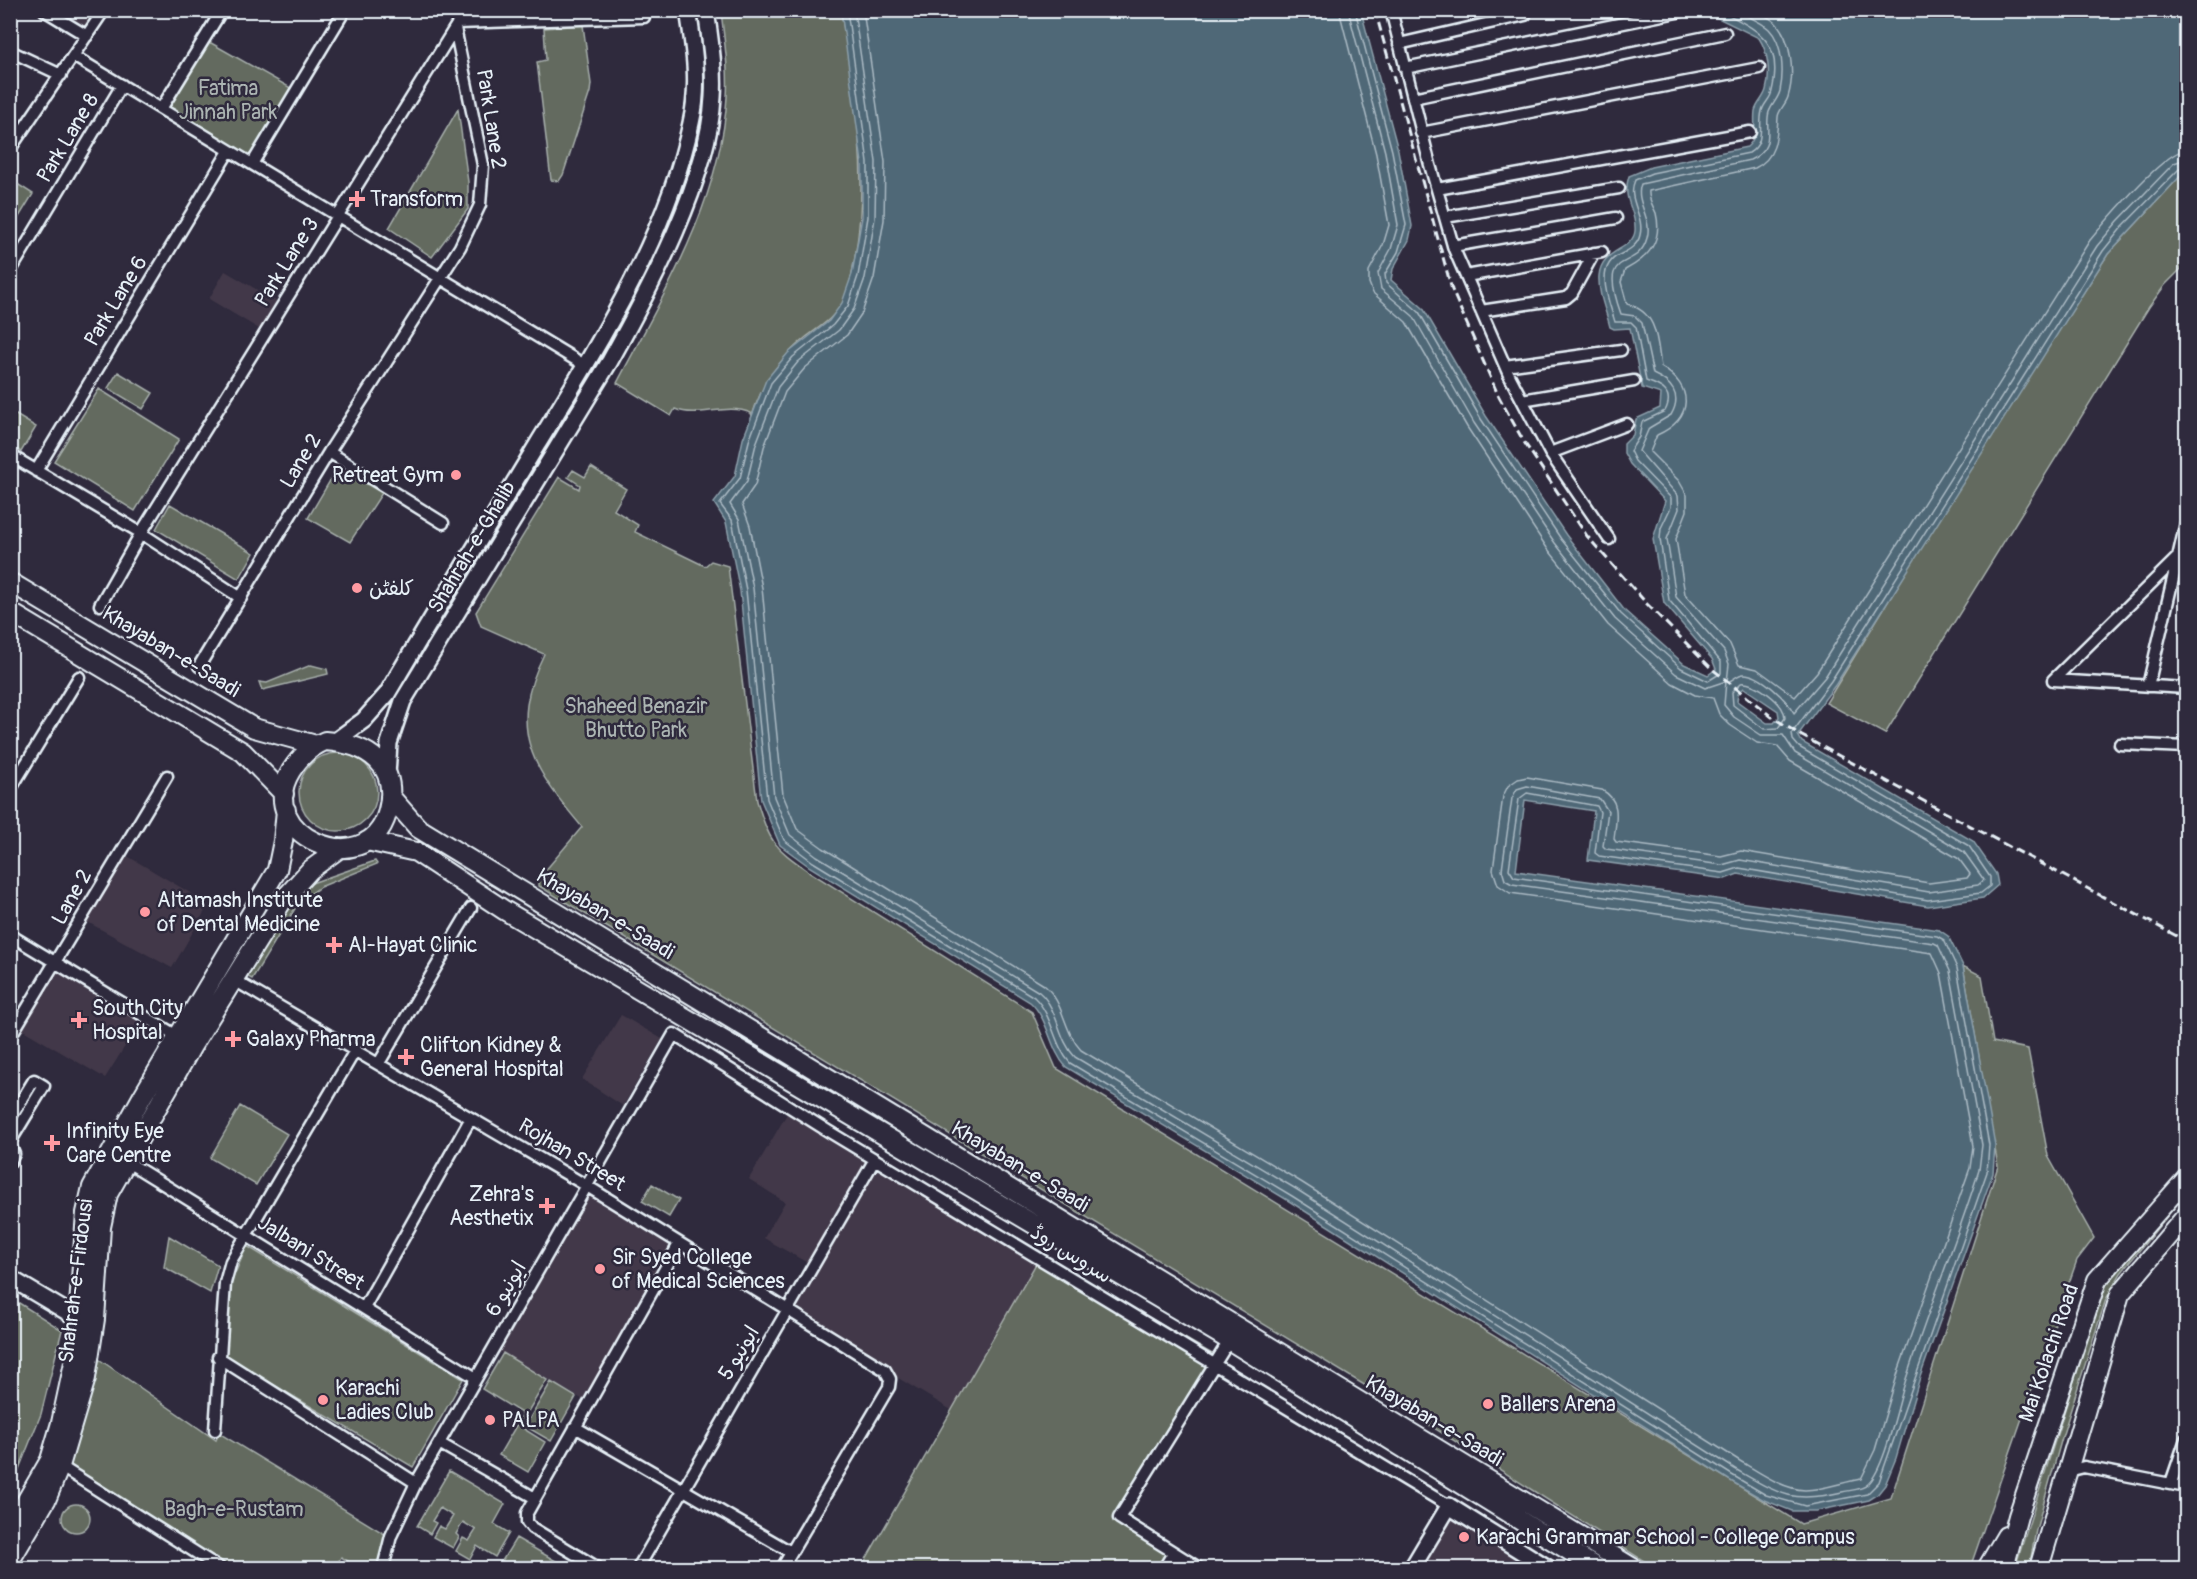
<svg xmlns="http://www.w3.org/2000/svg" width="2197" height="1579" font-family="Pangolin,'Playpen Sans Arabic',sans-serif">
<rect width="100%" height="100%" fill="#2f2a3d"/>
<filter id="ink" filterUnits="userSpaceOnUse"><feTurbulence type="fractalNoise" baseFrequency=".0167" numOctaves="2"/><feDisplacementMap in="SourceGraphic" scale="12" xChannelSelector="R" yChannelSelector="G"/><feConvolveMatrix kernelMatrix="1 2 1 2 8 2 1 2 1" color-interpolation-filters="sRGB"/></filter>
<g filter="url(#ink)">
<path fill="#433949" d="M44 11H104L87 36Z
M225 271 283 305 266 333 209 299Z
M117 850 209 904 172 968 82 919Z
M57 962 144 1016 105 1078 13 1024Z
M621 1015 662 1039 623 1106 582 1079Z
M791 1107 1041 1255 953 1411 787 1311 813 1266 764 1238 785 1202 749 1179Z
M584 1185 679 1244 589 1403 491 1347Z
M1449 1506 1548 1568H1412Z"/>
<path fill="#636b5e" stroke="#a6aeab" stroke-width="1.5" d="M466 10H643L644 13 460 21Z
M721 11H841C854 91 869 170 856 251 853 268 850 289 842 304 833 319 819 327 805 338 779 359 762 383 752 416L751 413C726 402 699 419 675 409L671 416 617 383C664 294 721 200 727 97 729 68 724 39 721 11Z
M583 25 591 84 590 92 563 175 559 181 551 180 537 62 546 60 544 28Z
M204 39 296 91 252 164 161 109Z
M458 109 468 182V209L432 257 389 228Z
M2186 170V264L2165 285 2149 307 1885 734 1826 703 1946 507 2108 254Z
M11 180 33 194 11 230Z
M118 372 153 393 143 409 108 388Z
M99 389 179 439 135 511 54 461Z
M11 412 36 427 21 452 11 446Z
M338 467 382 493 350 542 308 518Z
M591 467 626 489 614 510 638 525 635 532 705 566 711 561 728 566 757 801C770 843 773 846 808 871L1032 1012 1056 1068 1801 1524 1891 1498 1998 1166 1963 966 1982 976 1993 1042 2028 1049 2048 1156 2094 1238 2077 1260 1970 1568H1655L1409 1412 539 886V878L582 827C533 769 506 730 544 654L481 626 476 612 559 477 579 489 580 485 568 477 573 470 585 477Z
M170 504 254 553 239 579 156 529Z
M311 665 327 669 328 674 262 690 259 682 267 683Z
M299 792a39 39 0 1 1 78 0a39 39 0 1 1-78 0Z
M375 861 377 864 320 887 299 902 252 979 246 976 289 904 309 884Z
M240 1106 287 1134 256 1185 210 1158Z
M652 1184 679 1200 669 1217 642 1201Z
M2186 1188V1193L2121 1273 2106 1299 2063 1434 2036 1530 2029 1568H2015L2100 1298 2109 1280Z
M169 1236 218 1265 210 1293 164 1267Z
M247 1246 463 1379 413 1467 225 1356 230 1285Z
M1041 1255 1214 1355 1119 1517 1173 1553 1164 1568H861Z
M11 1298 62 1330 41 1414 11 1489Z
M90 1353 216 1440 219 1433 388 1536 378 1568H360L341 1557 335 1568H220L60 1466Z
M503 1353 547 1380 519 1426 545 1442 528 1472 499 1455 523 1414 482 1389Z
M551 1382 576 1397 551 1441 525 1426Z
M449 1471 505 1504 494 1524 509 1533 495 1557 477 1546 470 1559 456 1551 463 1538 469 1541 476 1530 463 1522 456 1534 459 1537 453 1548 433 1537 439 1526 445 1529 453 1516 440 1508 432 1521 436 1523 430 1534 417 1526Z
M62 1518a14 14 0 1 1 28 0a14 14 0 1 1-28 0Z
M516 1538 568 1568H514L502 1561Z"/>
<path fill="#4f6877" stroke="#8c9fab" stroke-width="1.5" fill-rule="evenodd" d="M841 11H1361L1398 150 1412 226 1409 240 1393 269 1391 280 1423 308 1486 416 1566 535 1625 611 1684 664 1708 675 1716 669 1712 659 1664 603 1653 539 1665 501 1630 464 1624 453V444L1633 435 1636 419 1660 408 1661 394 1642 388 1630 328 1614 329 1610 327C1606 310 1598 294 1599 276 1601 248 1633 251 1635 231 1637 210 1621 201 1629 176L1651 167 1747 147C1759 137 1753 124 1755 111 1757 103 1764 98 1766 90 1771 73 1768 52 1759 38L1704 11H2186V170L2108 254 1836 684 1798 735 1802 742 1973 841 1996 874 1998 885 1983 898 1928 906 1738 874 1725 879 1588 860 1594 811 1525 800 1516 871 1939 930 1948 936 1963 966 1995 1145 1993 1173 1920 1377 1896 1458 1885 1485 1877 1495 1869 1500 1816 1511H1792L1764 1500 1729 1480 1289 1201 1066 1067C1049 1048 1049 1019 1030 1002L810 867 780 845 761 800 740 591 726 522 714 503 735 476 743 439 766 380 788 353 829 321 842 303 852 274 862 217V163ZM1744 688 1778 711 1779 717 1774 723H1767L1737 701 1738 694Z"/>
<g fill="none" stroke-linecap="round" stroke-linejoin="round">
<path stroke="#abbac4" stroke-width="1.5" d="M847 10 868 163V217L858 276 848 306 833 325 793 357 771 383 749 441 740 478 720 504 732 520 746 590 767 799 784 840 813 862 1034 997C1053 1015 1053 1044 1070 1063L1292 1196 1732 1475 1766 1495 1805 1506 1867 1494 1879 1482 1987 1172 1989 1145 1957 968 1944 940 1937 936 1514 877 1509 869 1519 799 1527 793 1597 806 1600 812 1595 853 1599 856 1723 873 1739 868 1928 900 1981 893 1990 886V877L1969 846 1799 747 1793 740 1792 733 1831 681 2103 251 2123 226 2180 168 2186 166
M854 10 876 162 875 218 865 278 854 309 839 330 798 362 778 387 756 444 747 481 730 504 739 519 753 588 774 797 790 835 817 856 1039 992C1059 1009 1057 1038 1075 1057L1296 1189 1735 1469C1779 1494 1791 1504 1842 1492 1850 1490 1863 1490 1868 1484 1886 1467 1899 1398 1908 1373 1930 1304 1958 1238 1979 1170L1982 1145 1950 971 1938 945 1934 943 1512 884 1505 880 1502 870 1512 798 1517 789 1527 786 1600 799 1608 811 1603 846 1606 849 1722 865 1740 860 1929 892 1978 885 1984 880 1964 852 1795 753 1783 735H1761L1734 717 1724 705 1726 681 1705 688 1676 674 1615 619 1555 543 1474 423 1413 316 1381 289 1378 273 1391 249 1398 225 1385 152 1348 10
M863 10 885 162 884 220 874 278 862 313 847 335 805 368 785 392 764 447 755 485 742 504 750 526 762 588 783 795 797 829 823 848 1044 985C1065 1003 1063 1031 1081 1050L1301 1182 1740 1461C1759 1472 1782 1489 1805 1490 1823 1490 1843 1482 1861 1479L1875 1450 1899 1369 1970 1168 1973 1146 1941 973 1932 953 1510 893 1498 885 1493 870 1503 796 1508 786 1518 779 1527 777 1602 790C1622 801 1616 820 1614 839L1616 842 1721 856 1741 851 1929 883 1967 878 1970 874 1959 859 1790 761 1777 746 1757 743 1730 725 1719 714 1713 698 1695 695 1672 683 1608 625 1547 548 1467 427 1406 322 1373 293 1369 283V271L1383 245 1389 225 1376 154 1339 10
M1355 10 1392 151 1406 225 1398 252 1385 274 1386 283 1419 312 1481 419 1561 539 1621 614 1681 668 1708 681 1721 673V662L1669 600 1660 539 1661 528 1671 507V498L1635 461 1630 451 1639 437 1642 422 1665 411C1675 392 1661 386 1646 381L1636 327 1631 322H1615C1609 301 1593 266 1621 254 1629 250 1638 245 1640 235 1645 215 1626 200 1635 180L1652 173 1749 153C1766 143 1758 127 1762 111 1763 104 1771 99 1772 91 1784 40 1758 31 1720 10
M1736 10C1746 16 1760 21 1769 29 1783 43 1784 73 1780 91 1778 99 1772 104 1769 112 1764 128 1777 148 1750 160L1641 184C1634 201 1653 219 1647 238 1637 275 1596 244 1621 314L1635 316 1642 323 1653 374C1671 382 1683 395 1671 415L1649 428 1639 451 1678 496 1679 509 1667 539 1676 597 1724 651 1729 664 1727 682C1733 681 1737 674 1744 674 1761 674 1787 700 1794 713L1825 677 2097 246 2118 221 2174 163 2186 159
M1755 10C1761 14 1769 17 1775 22 1792 39 1795 75 1788 97 1786 104 1778 111 1778 117 1777 138 1776 158 1755 168L1649 191C1648 199 1653 206 1656 213 1663 242 1648 258 1625 270L1621 282 1627 304C1658 312 1657 340 1661 367 1694 386 1694 419 1657 435L1650 452 1679 481 1687 495V511L1676 539 1685 594 1730 644 1739 665 1757 669 1795 697 1817 672 2090 240C2106 221 2164 151 2186 150
M1741 683C1755 681 1785 703 1785 718L1778 728 1764 729 1733 705 1732 692Z"/>
<defs>
<path id="street" d="M44 10 87 36
M1391 10 1430 165 1454 249 1509 375 1550 453 1609 539
M458 23 644 17
M1399 44 1525 15 1527 10
M10 51 61 75
M75 57 586 366
M1405 68 1682 11
M1413 98 1725 33
M161 109 222 10
M1421 133 1759 68
M10 149 104 10
M252 164 345 10
M1437 189 1750 132
M1445 217 1619 188
M1453 246 1616 218
M10 272 122 85
M1466 276 1602 252
M1481 311 1566 298 1572 293 1594 253
M1505 366 1621 350
M1522 400 1634 381
M329 452 443 523
M1550 453 1627 424
M10 455 141 533 241 598
M36 471 229 151
M100 605 141 533 466 10
M199 666 329 452 460 247 480 205 483 165 455 28
M2053 680 2179 556
M2053 680 2186 688
M2148 686 2186 523
M2120 744 2186 747
M10 790 79 677
M10 935 182 1039
M234 980 587 1186 885 1370 890 1379 889 1387 782 1568
M10 1037 167 776
M379 1063 471 908
M10 1119 34 1080 44 1086 10 1142
M10 1145 14 1154 10 1162
M126 1161 476 1378
M364 1308 471 1118
M218 1357 416 1483
M575 1427 791 1552
M215 1430 225 1283 231 1261 356 1049
M439 1443 535 1498
M60 1466 220 1568
M2068 1471 2084 1467 2186 1487
M2171 1483 2186 1439
M383 1568 391 1536 416 1483 674 1034 828 1131 1449 1506
M598 1568 532 1528 527 1522V1513L679 1244
M638 1568 875 1159
M1164 1568 1173 1553
M1199 1568 1119 1518 1229 1341"/>
<path id="secondary" d="M334 742 364 720 387 694C436 610 487 528 537 445 597 347 667 237 691 123 700 85 694 48 688 10
M387 775 389 743 403 701 610 361C650 289 709 179 713 97 715 68 710 39 706 10
M10 1278 79 1319
M1412 1568 1449 1506 1548 1568"/>
<path id="primary" d="M10 582 254 728 316 745
M10 612 243 752 284 794
M325 741C368 744 401 765 387 814 366 884 252 834 291 771 300 757 309 748 325 741Z
M390 796 418 828 1633 1568
M367 841 416 852 504 910 1219 1334 1597 1568
M10 1529 50 1460 61 1423 75 1358 86 1213 92 1187 142 1097 277 870 283 841 286 810
M10 1561 46 1500 60 1466 86 1378 95 1319 101 1227 108 1194 192 1046 283 900 310 870 340 848
M1987 1568 2006 1536
M2004 1568 2018 1516 2097 1280 2186 1179
M2039 1568 2120 1294 2186 1216"/>
</defs>
<use href="#street" stroke="#e8f1f8" stroke-width="15"/>
<use href="#secondary" stroke="#e8f1f8" stroke-width="20"/>
<use href="#primary" stroke="#e8f1f8" stroke-width="22"/>
<use href="#street" stroke="#2f2a3d" stroke-width="10"/>
<use href="#secondary" stroke="#2f2a3d" stroke-width="15"/>
<use href="#primary" stroke="#2f2a3d" stroke-width="18"/>
<path stroke="#e8f1f8" stroke-width="3" stroke-dasharray="9 4.5" stroke-linecap="butt" d="M1375 10 1452 290 1499 397 1524 442 1587 536 1647 604 1711 668 1772 717 1802 736 2186 941"/>
</g>
</g>
<g fill="#ff9aa2" stroke="#2f2a3d" stroke-width="2">
<path d="M354 190h6v6h6v6h-6v6h-6v-6h-6v-6h6z"/>
<circle cx="456" cy="475" r="6"/>
<circle cx="357" cy="588" r="6"/>
<circle cx="145" cy="912" r="6"/>
<path d="M331 936h6v6h6v6h-6v6h-6v-6h-6v-6h6z"/>
<path d="M76 1011h6v6h6v6h-6v6h-6v-6h-6v-6h6z"/>
<path d="M230 1030h6v6h6v6h-6v6h-6v-6h-6v-6h6z"/>
<path d="M403 1048h6v6h6v6h-6v6h-6v-6h-6v-6h6z"/>
<path d="M49 1134h6v6h6v6h-6v6h-6v-6h-6v-6h6z"/>
<path d="M544 1197h6v6h6v6h-6v6h-6v-6h-6v-6h6z"/>
<circle cx="600" cy="1269" r="6"/>
<circle cx="323" cy="1400" r="6"/>
<circle cx="1488" cy="1404" r="6"/>
<circle cx="490" cy="1420" r="6"/>
<circle cx="1464" cy="1537" r="6"/>
</g>
<g text-anchor="middle" dominant-baseline="central" stroke-width="5" stroke-linejoin="round" paint-order="stroke">
<g font-size="21" fill="#acb5b3" stroke="#2f2a3d">
<text x="228" y="88">Fatima<tspan x="228" dy="24">Jinnah Park</tspan></text>
<text x="636" y="706">Shaheed Benazir<tspan x="636" dy="24">Bhutto Park</tspan></text>
<text x="234" y="1509">Bagh-e-Rustam</text>
</g>
<g font-size="21" fill="#e8f1f8" stroke="#2f2a3d">
<text transform="translate(491 119) rotate(81)">Park Lane 2</text>
<text transform="translate(68 138) rotate(-59)">Park Lane 8</text>
<text transform="translate(287 262) rotate(-58)">Park Lane 3</text>
<text transform="translate(116 301) rotate(-59)">Park Lane 6</text>
<text transform="translate(301 461) rotate(-59)">Lane 2</text>
<text transform="translate(472 547) rotate(-59)">Shahrah-e-Ghalib</text>
<text transform="translate(171 652) rotate(31)">Khayaban-e-Saadi</text>
<text transform="translate(72 897) rotate(-61)">Lane 2</text>
<text transform="translate(605 914) rotate(31)">Khayaban-e-Saadi</text>
<text transform="translate(572 1155) rotate(31)">Rojhan Street</text>
<text transform="translate(1020 1167) rotate(31)">Khayaban-e-Saadi</text>
<text transform="translate(311 1253) rotate(32)">Jalbani Street</text>
<text transform="translate(1071 1254) rotate(32)">سروس روڈ</text>
<text transform="translate(76 1281) rotate(-83)">Shahrah-e-Firdousi</text>
<text transform="translate(506 1289) rotate(-60)">ایونیو 6</text>
<text transform="translate(739 1353) rotate(-59)">ایونیو 5</text>
<text transform="translate(2049 1353) rotate(-71)">Mai Kolachi Road</text>
<text transform="translate(1434 1421) rotate(31)">Khayaban-e-Saadi</text>
</g>
<g font-size="21" fill="#e8f1f8" stroke="#2f2a3d" text-anchor="start">
<text x="370" y="199">Transform</text>
<text x="444" y="475" text-anchor="end">Retreat Gym</text>
<text x="369" y="588">کلفٹن</text>
<text x="157" y="900">Altamash Institute<tspan x="157" dy="24">of Dental Medicine</tspan></text>
<text x="348" y="945">Al-Hayat Clinic</text>
<text x="92" y="1008">South City<tspan x="92" dy="24">Hospital</tspan></text>
<text x="246" y="1039">Galaxy Pharma</text>
<text x="420" y="1045">Clifton Kidney &amp;<tspan x="420" dy="24">General Hospital</tspan></text>
<text x="66" y="1131">Infinity Eye<tspan x="66" dy="24">Care Centre</tspan></text>
<text x="534" y="1194" text-anchor="end">Zehra's<tspan x="534" dy="24">Aesthetix</tspan></text>
<text x="612" y="1257">Sir Syed College<tspan x="612" dy="24">of Medical Sciences</tspan></text>
<text x="335" y="1388">Karachi<tspan x="335" dy="24">Ladies Club</tspan></text>
<text x="1500" y="1404">Ballers Arena</text>
<text x="502" y="1420">PALPA</text>
<text x="1476" y="1537">Karachi Grammar School - College Campus</text>
</g>
</g>
<rect width="2197" height="1579" fill="none" stroke="#2f2a3d" stroke-width="36"/>
<rect x="18" y="18" width="2161" height="1543" fill="none" stroke="#e8f1f8" stroke-width="2" filter="url(#ink)"/>
</svg>
